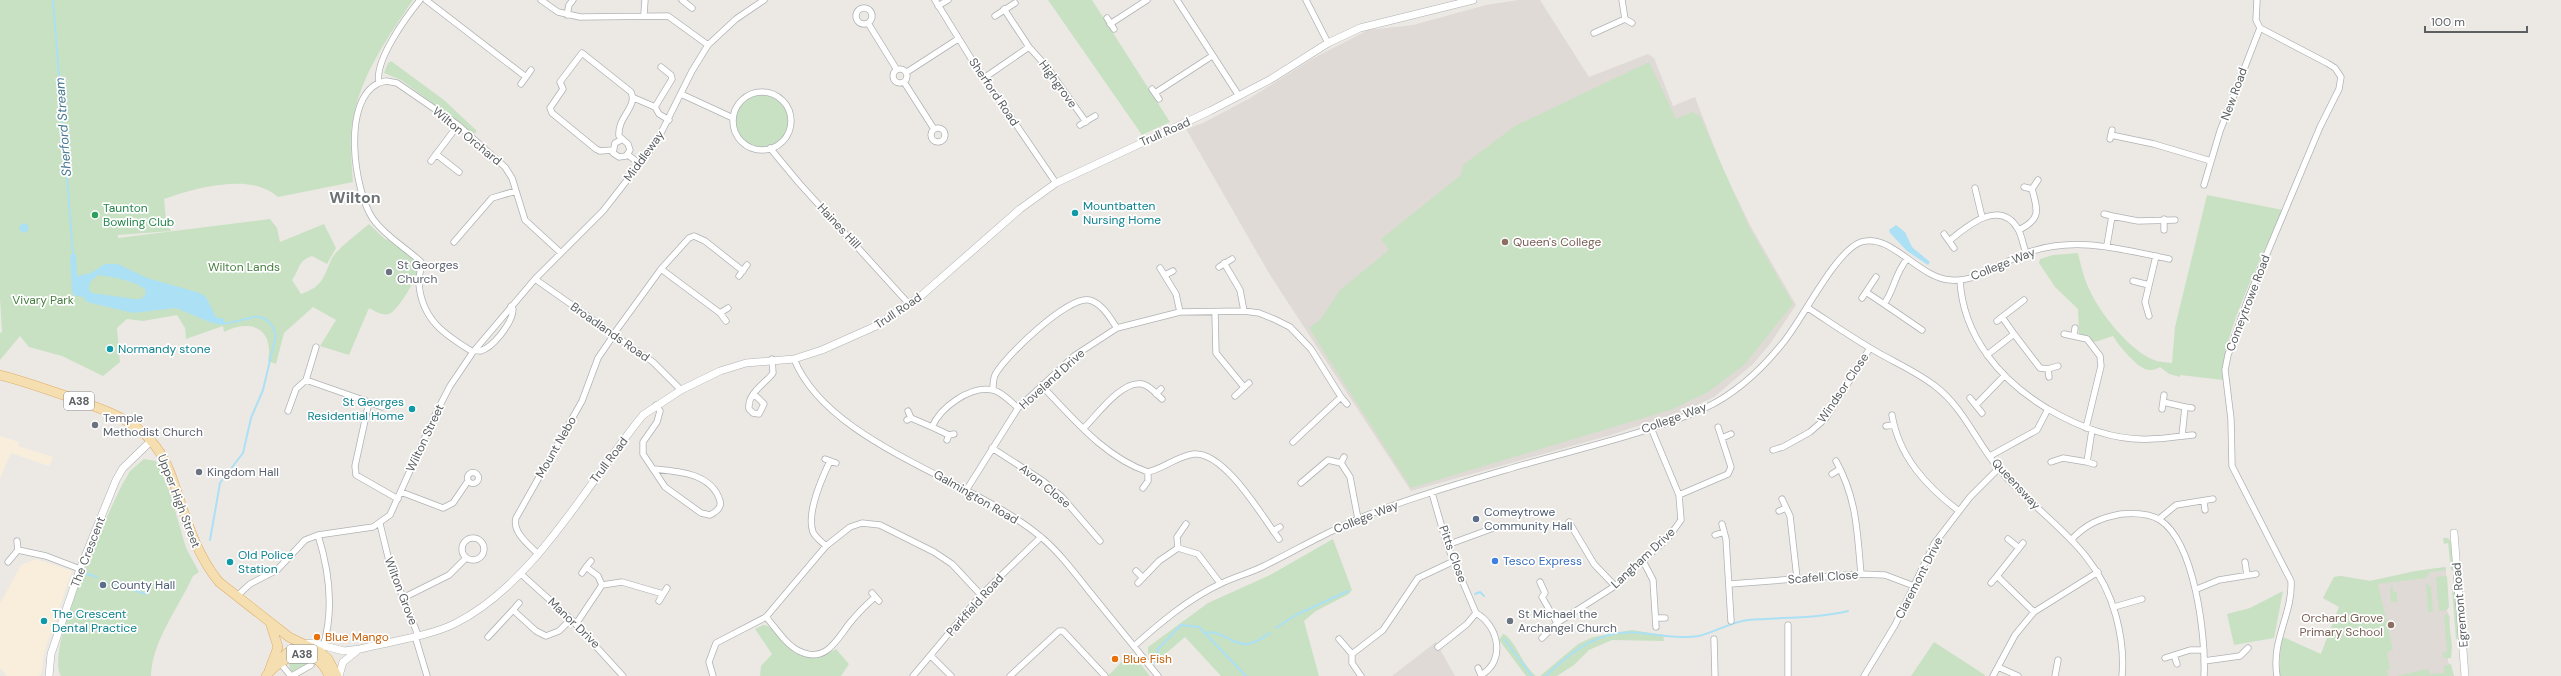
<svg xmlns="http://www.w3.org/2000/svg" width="2561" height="676" font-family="'DM Sans',sans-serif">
<rect width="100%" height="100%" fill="#ece9e4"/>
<path fill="#f9eedc" d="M0 436 19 442 18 446 53 457 49 466 11 453 0 478Z
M36 559 72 571 44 653 41 674 39 676H7L0 668V604L21 565Z"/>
<path fill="#dfdad5" d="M1518 0H1540L1589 77 1648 54 1654 58 1673 106 1695 97 1722 167 1750 225 1796 305 1770 344 1753 364 1714 397 1689 409 1611 435 1411 491 1270 275 1186 129 1203 123 1250 98 1312 59 1368 30 1413 25 1486 5Z
M2446 567 2447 611 2450 617 2448 661 2454 676H2280V652L2321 654 2339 607 2323 598 2334 577 2341 576 2370 581 2416 571Z
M1436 642 1455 676H1392Z"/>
<path fill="#c8e1c3" d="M0 0H413C386 40 355 83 351 134 350 150 352 166 353 182L278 197C251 172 195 188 164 199L166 222 171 231 118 235V238L110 239 270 219 277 228 280 242 324 224 336 248 327 264 312 256C297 261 300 270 292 280L301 294C324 286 323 277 332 258 338 248 360 232 369 224L386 240 387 239C393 244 416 258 418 264 421 273 398 311 389 314 382 316 375 311 369 308L349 355 320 346 336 320 313 307 284 333 276 364 268 361C274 329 252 318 224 332L223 326 186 339 185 328 177 315 143 321 127 319 117 328 120 362 103 376 62 356 29 347 20 336 0 360V333L2 332 0 299Z
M1048 0H1092L1170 122 1142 135Z
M391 61 444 100 477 131 474 134 401 80 384 73 388 63Z
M1649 62 1676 119 1692 112 1700 116 1749 227 1793 304 1744 365 1708 392 1673 409 1411 488 1309 328 1321 319 1340 290 1389 250 1381 239 1461 175 1463 165 1515 126Z
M736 121a26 26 0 1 1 52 0a26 26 0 1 1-52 0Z
M2207 195 2283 210C2266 248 2218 342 2223 380L2180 375V377L2169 374 2160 367C2158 368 2154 370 2151 370 2140 372 2119 346 2113 336L2095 342 2079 334 2078 309 2055 287 2039 263 2040 259 2053 255 2078 253C2081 266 2084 279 2090 291 2100 313 2130 351 2154 360 2159 362 2166 362 2172 363L2175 327Z
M144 459 156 461 170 493 186 548 199 572 193 576C179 607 152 641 151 676H61C44 649 107 516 122 485L130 471Z
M2443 538H2448L2451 542 2454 569 2451 570 2448 543 2444 544Z
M1333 539 1352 590 1349 594 1316 611 1304 621 1319 676H1221L1185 637 1155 663 1148 654V647L1208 603 1270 575Z
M2446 567V570L2430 572 2426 578 2378 584 2393 650 2387 652 2390 669 2387 670 2388 676H2280L2281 636 2321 654 2339 607 2323 598 2334 577 2341 576 2370 581 2416 571Z
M2447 576 2449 607 2447 610 2439 611 2436 577Z
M2426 583 2431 587 2433 612H2428Z
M2393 585V592H2397V602H2391L2390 589Z
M2455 587 2459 638 2456 639 2452 589Z
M2283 591 2274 638 2234 645 2227 614 2250 608Z
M2448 614 2452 646 2451 658H2444L2442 653 2447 652 2444 615Z
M763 625C782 625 789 676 836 649L849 664 841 676H760L761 666 772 654 755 629Z
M1632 630 1663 635 1664 641 1612 640 1589 650 1574 665 1557 676H1540L1578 644 1593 637Z
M1503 634C1514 637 1523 667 1536 676H1526L1499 640Z
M1934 642 1985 675V676H1911Z
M1131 652 1150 676H1108Z
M301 658 318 663 313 666 310 662 293 672 290 670 289 663Z
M2451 664 2454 676H2396L2428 669 2430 674 2444 673V666Z"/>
<path fill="#ace0f4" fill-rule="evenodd" d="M19.5 228a4.5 4.5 0 1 1 9 0a4.5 4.5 0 1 1-9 0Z
M1896 225 1905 232 1912 247 1930 262 1928 265 1907 251 1890 233 1889 230Z
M76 254 77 276 91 273 105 264H118L147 278 200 293 206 297 216 317 224 319 225 325 212 323 176 308 133 313 87 302 83 297 73 295 72 290 70 255ZM98 275C113 277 133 280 145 289L146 294 141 299H135L92 293 89 290 90 282Z"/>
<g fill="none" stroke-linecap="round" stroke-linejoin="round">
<path stroke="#ace0f4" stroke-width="2" d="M53 0 73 254
M210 540 220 483 243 453 251 418 263 390 276 335C265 302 243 324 225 323
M84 573 97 577
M113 583 146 594
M1475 594 1480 592 1484 596
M1276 628 1296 615 1348 591
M1205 633C1218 628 1233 646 1248 644 1256 643 1264 637 1270 633
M1504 639 1532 676
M1155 662 1158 649 1181 625 1199 627 1246 676
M1546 676C1572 650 1602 628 1641 633 1660 635 1679 639 1699 636 1715 632 1731 622 1748 620 1781 617 1815 619 1848 611"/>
<defs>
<path id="minor" d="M420 0C406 17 374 61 379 83 341 100 354 191 373 219 386 237 405 247 421 262 422 269 418 276 419 284 422 320 445 335 473 352
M426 0 526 77
M541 0 558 12 580 17 668 16 708 45
M682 0 692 8
M935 0 972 60 1056 183
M1177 0 1239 96
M1306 0 1328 43
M2257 0 2256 20 2260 28 2327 63 2335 68 2341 77 2339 89 2320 127 2250 294 2228 355 2225 370 2231 419 2232 466 2291 581C2293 614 2271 639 2277 676
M938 6 948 0
M856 16a8 8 0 1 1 16 0a8 8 0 1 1-16 0Z
M1004 9 1029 47
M644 14 645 0
M567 15 569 5 573 0
M995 16 1015 3
M1107 18 1114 29
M1625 19 1632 23
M868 23 897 70
M1110 24 1147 0
M1594 33 1625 19 1622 0
M893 76a7 7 0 1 1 14 0a7 7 0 1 1-14 0Z
M907 72 958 39
M984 78 1029 47 1047 67 1086 122
M904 82 934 129
M379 83 386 81 397 83 458 125 505 167 512 178 525 220 561 253
M521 84 531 70
M1152 89 1159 99
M733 121a29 29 0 1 1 58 0a29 29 0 1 1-58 0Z
M1155 93 1212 56
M681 94 733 118
M634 98 655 107 659 114 669 120
M655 107 672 79 671 75 661 67
M1080 125 1095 116
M931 135a7 7 0 1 1 14 0a7 7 0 1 1-14 0Z
M2111 135 2154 144 2211 161
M2110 139 2112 130
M770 148 799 183 909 304
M612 150 600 151 596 149 552 113 550 108 563 89 560 82 582 53 631 92C638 107 617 117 619 136L628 144 630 150 626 156 619 157 613 153 615 143 621 140
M436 154 459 172
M628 155 640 164
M431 161 458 125
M2204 185 2220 131 2260 28
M2024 187 2032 189
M1975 188 1982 217
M2104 214 2112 216
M2019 230C2041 219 2038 211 2032 189L2038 180
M2164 230V219
M1944 234 1949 241C1967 226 2000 198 2018 229 2022 236 2023 245 2026 253
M1949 241 1954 248
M454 242 492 198 516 191
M2107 245 2112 216 2138 221 2175 220
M1907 259C1894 275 1895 289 1884 304L1922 330
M1224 263 1240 290 1244 311
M1219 267 1232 259
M1160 268 1176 294 1180 312
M661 269 720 313 728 308
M1165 275 1173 271
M739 276 747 265
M1876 277 1866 292 1884 304
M535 279 653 362 681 390
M1960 280C1963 337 2001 381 2048 409L2037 430 1990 456
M2133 281 2149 285
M1862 298 1866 292
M1808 308C1831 323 1854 339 1877 352 1896 363 1917 372 1935 386 1964 408 1976 442 1999 469 2043 521 2097 545 2116 616 2121 635 2124 656 2122 676
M1215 312 1216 353 1244 387
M720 313 726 321
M2149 316 2145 302 2156 256
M1997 321 2002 317
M2014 334 2002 317 2024 300
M2064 334 2087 339 2100 356 2101 366 2086 428
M613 335 661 269 689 238 694 236 705 241 743 271
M2074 336 2075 328
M316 347 306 380 369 402 355 466 356 475 398 499
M475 350 480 351C493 348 513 322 513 309L511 306
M1987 355 2014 334 2040 368 2048 369
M794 359C829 445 971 478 1041 537 1059 552 1074 572 1089 591 1112 619 1135 648 1158 676
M2049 377 2048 369 2058 366
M1041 385C1073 418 1104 457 1148 472V481L1143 488
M993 390C993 385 993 380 995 375 1005 356 1068 296 1089 300 1102 303 1110 318 1117 328
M754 394 764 404 759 414 753 413 749 409C747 393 765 384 773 373L772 359
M1156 394 1161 389
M1235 396 1249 383
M1341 397 1347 404
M1970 398 1982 413
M369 402 382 407
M2163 402 2185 407 2182 436
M1976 405 2004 376
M2185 407 2192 408
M2048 409C2079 427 2114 441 2150 439 2165 439 2179 436 2193 435
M2162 409 2164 395
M288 411 296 389 306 380
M1892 415C1899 457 1927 487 1959 511
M911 418 932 427
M907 420 911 418 908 411
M1886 426 1894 425
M1084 428C1097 415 1122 380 1142 384 1151 386 1156 394 1162 399
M949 435 932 427C940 408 970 385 993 390 1002 392 1011 402 1018 408
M1722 438 1731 434
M947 440 949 435 954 434
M992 448 1043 481 1062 497 1100 541
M1773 450 1783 447 1810 432 1826 418 1870 348
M825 459 836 463
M1836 461C1857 499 1857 531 1861 574
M2051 462 2063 458 2087 462 2092 430
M2087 462 2094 464
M1341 463 1344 457
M654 469C677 471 712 473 720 501 722 508 716 512 710 515L701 513 665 487 643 454V442L657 422 660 411 656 405
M1148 472C1165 468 1177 456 1194 454 1224 451 1262 516 1279 539
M467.5 478a5.5 5.5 0 1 1 11 0a5.5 5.5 0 1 1-11 0Z
M1832 474 1840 469
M1301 483 1328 460 1341 463 1350 477 1358 519
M967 489 1018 408 1074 356 1117 328 1180 312 1244 311 1259 313 1274 319 1290 327 1311 349 1341 397 1293 442
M401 492 443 508 453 503 468 481
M1432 493 1447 545 1476 613
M1679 495 1728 474 1731 467 1718 427
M1782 499 1790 516 1797 578
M2204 501 2205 510
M1779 511 1786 508
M2159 519 2176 505 2213 499
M1569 522 1594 564 1615 586
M380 524 390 565 418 635
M1722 524 1726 539 1731 621
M1273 531 1280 527
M318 535C329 570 334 611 323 647
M1715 535 1724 532
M462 549a11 11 0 1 1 22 0a11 11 0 1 1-22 0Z
M2008 539 2019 548
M2071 540C2086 524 2100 518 2121 514 2133 513 2149 513 2160 520 2195 543 2206 637 2204 676
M17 541 18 550 46 556 80 569
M2023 543 1997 576 2034 612
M1447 545 1499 526
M826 546C822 542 815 537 813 532 806 513 822 478 830 461
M1178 548 1177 537 1186 524
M538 554C529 545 512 532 516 518L582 401 598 358 613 336
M1643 561 1653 580 1656 627
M8 562 18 550
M2245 562 2247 575
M586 567 591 561
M1136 571 1143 578
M582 573 586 567 598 576 602 585 622 582 663 594
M521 574 571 619 623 676
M1540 582 1545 593 1542 597 1557 623
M1138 583 1159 561 1178 548 1198 554 1220 583
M1991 583 1997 576
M1730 584 1861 574 1885 575 1914 586
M2197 589 2219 580 2256 574
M872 593 879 601
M237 596 250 584 277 570 305 540 318 535 373 527 390 515 436 413 450 386 473 352 535 279 603 211 656 143 692 71 708 45 736 19 764 0
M403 598 449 575 466 558
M659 601 667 588
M2114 607 2142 599
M513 610 519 603
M1476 613C1499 626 1506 661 1481 675L1478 668
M766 617C776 628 786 645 799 651 825 664 836 641 849 624 857 614 866 605 875 597
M1656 618H1665
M576 624 602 585
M415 636 427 676
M488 637 513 610 536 631 546 636 559 631 571 619
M1542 638 1557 623 1615 586 1668 538 1681 520 1679 495 1651 428
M1339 639 1352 654V663L1361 676
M1714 639 1715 676
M1134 646C1160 623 1188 599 1220 584 1234 577 1250 573 1264 566 1296 550 1327 532 1360 518 1409 498 1461 483 1512 468 1576 449 1644 435 1705 408 1735 394 1761 370 1782 344 1802 321 1835 251 1861 242 1891 232 1919 279 1951 280 1979 282 2003 261 2029 252 2077 236 2120 249 2169 259
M1438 647 1467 624 1476 613
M1352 654 1383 630 1418 578 1454 561
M2174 655 2177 664
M931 656 951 676
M2165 658 2190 650H2204
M2204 661 2240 656 2248 648
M281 664 291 676
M1998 667 2018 676
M292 676 311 665
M713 676 709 662 716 643 766 617 826 546 850 527 862 523 880 525 934 552 952 564 981 595
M913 676 981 595 1041 537
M1010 676 1059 631H1063L1105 676
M1788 676V625
M1864 676 1895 625 1934 544 1970 497 1998 469
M1993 676 2015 635 2034 612 2098 572
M2055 676 2058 660"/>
<path id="tertiary" d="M2454 533 2465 676
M304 644 313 643 344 651 360 649C388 642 431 636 456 623 535 583 588 482 643 415L681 390 720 371 746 363 794 359 822 350 876 326 922 295 1020 209 1056 183 1210 111 1271 79 1328 43 1360 28 1473 0
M49 676 51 654 80 569 116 480 123 468 152 440
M339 676 343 662 358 650"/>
<path id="primary" d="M0 375C24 381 49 390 72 398 118 415 153 426 171 475 185 513 193 550 219 582L289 637 320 652 328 659 337 676
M279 661 287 653 304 644
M269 671 278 647 270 622
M266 676C284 653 316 644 329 676"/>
</defs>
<use href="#minor" stroke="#afb2b4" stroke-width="7"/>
<use href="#tertiary" stroke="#afb2b4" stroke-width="8"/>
<use href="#primary" stroke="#dfac69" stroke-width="10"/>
<use href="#minor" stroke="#fff" stroke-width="5.5"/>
<use href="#tertiary" stroke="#fff" stroke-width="7"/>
<use href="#primary" stroke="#f5dfb0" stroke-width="9"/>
</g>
<g fill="#0f9aa8" stroke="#fff" stroke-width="1.5">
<circle cx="1075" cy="213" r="4"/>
<circle cx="110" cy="349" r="4"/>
<circle cx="412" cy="409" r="4"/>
<circle cx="230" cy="562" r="4"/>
<circle cx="44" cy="621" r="4"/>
</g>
<circle fill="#2e9e5b" stroke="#fff" stroke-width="1.5" cx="95" cy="215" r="4"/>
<g fill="#8d6e63" stroke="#fff" stroke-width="1.5">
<circle cx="1505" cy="242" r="4"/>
<circle cx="2391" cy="625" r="4"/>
</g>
<g fill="#6b7280" stroke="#fff" stroke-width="1.5">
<circle cx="389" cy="272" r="4"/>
<circle cx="95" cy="425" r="4"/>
<circle cx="199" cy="472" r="4"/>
<circle cx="1510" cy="621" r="4"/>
</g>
<g fill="#5c6f8a" stroke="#fff" stroke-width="1.5">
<circle cx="1476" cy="519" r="4"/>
<circle cx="103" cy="585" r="4"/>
</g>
<circle fill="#3f7fe0" stroke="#fff" stroke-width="1.5" cx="1495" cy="561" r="4"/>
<g fill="#e8710a" stroke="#fff" stroke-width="1.5">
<circle cx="317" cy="637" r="4"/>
<circle cx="1115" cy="659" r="4"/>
</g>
<g text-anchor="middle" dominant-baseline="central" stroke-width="3.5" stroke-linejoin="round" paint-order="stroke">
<g fill="#fff" stroke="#8d9091" stroke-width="1">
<rect x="64" y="392" width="30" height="18" rx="3"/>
<rect x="287" y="645" width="30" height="18" rx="3"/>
</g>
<g font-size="11" font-weight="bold" fill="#5c6062">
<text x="79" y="401">A38</text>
<text x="302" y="654">A38</text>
</g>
<g font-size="12" fill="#5c6062" stroke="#fff">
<text transform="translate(1058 84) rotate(54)">Highgrove</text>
<text transform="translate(994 92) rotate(56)">Sherford Road</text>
<text transform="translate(2234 94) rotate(-70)">New Road</text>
<text transform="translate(1165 132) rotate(-24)">Trull Road</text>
<text transform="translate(467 136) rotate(39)">Wilton Orchard</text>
<text transform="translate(644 156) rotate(-54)">Middleway</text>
<text transform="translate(839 226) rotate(47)">Haines Hill</text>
<text transform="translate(2003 264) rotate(-22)">College Way</text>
<text transform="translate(2248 303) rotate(-69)">Comeytrowe Road</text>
<text transform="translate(898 311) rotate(-34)">Trull Road</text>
<text transform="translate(610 332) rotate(35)">Broadlands Road</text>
<text transform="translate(1052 379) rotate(-42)">Hoveland Drive</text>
<text transform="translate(1843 388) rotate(-56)">Windsor Close</text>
<text transform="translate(1674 418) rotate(-20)">College Way</text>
<text transform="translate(425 438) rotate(-65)">Wilton Street</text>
<text transform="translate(556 447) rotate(-60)">Mount Nebo</text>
<text transform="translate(609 460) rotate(-53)">Trull Road</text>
<text transform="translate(2016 484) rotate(47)">Queensway</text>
<text transform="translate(1045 486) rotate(39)">Avon Close</text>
<text transform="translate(976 497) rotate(30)">Galmington Road</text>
<text transform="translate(179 501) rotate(69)">Upper High Street</text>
<text transform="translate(1366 517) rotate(-22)">College Way</text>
<text transform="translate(88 552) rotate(-69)">The Crescent</text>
<text transform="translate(1453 554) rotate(70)">Pitts Close</text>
<text transform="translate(1643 558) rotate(-43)">Langham Drive</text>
<text transform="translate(1823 577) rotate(-4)">Scafell Close</text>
<text transform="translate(1919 578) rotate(-63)">Claremont Drive</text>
<text transform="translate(401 591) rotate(69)">Wilton Grove</text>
<text transform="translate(975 605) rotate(-48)">Parkfield Road</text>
<text transform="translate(2460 605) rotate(-95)">Egremont Road</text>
<text transform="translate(574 623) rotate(44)">Manor Drive</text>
</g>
<g font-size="12" fill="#0d838f" stroke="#fff" text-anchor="start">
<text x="1083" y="206">Mountbatten<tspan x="1083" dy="14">Nursing Home</tspan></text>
<text x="118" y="349">Normandy stone</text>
<text x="404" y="402" text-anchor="end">St Georges<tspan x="404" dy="14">Residential Home</tspan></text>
<text x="238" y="555">Old Police<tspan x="238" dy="14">Station</tspan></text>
<text x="52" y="614">The Crescent<tspan x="52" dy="14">Dental Practice</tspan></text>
</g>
<g font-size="12" fill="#27864d" stroke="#fff" text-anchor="start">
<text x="103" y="208">Taunton<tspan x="103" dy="14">Bowling Club</tspan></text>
</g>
<g font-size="12" fill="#785e54" stroke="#fff" text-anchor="start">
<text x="1513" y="242">Queen's College</text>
<text x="2383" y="618" text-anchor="end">Orchard Grove<tspan x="2383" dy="14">Primary School</tspan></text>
</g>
<g font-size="12" fill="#5b616d" stroke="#fff" text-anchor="start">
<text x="397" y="265">St Georges<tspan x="397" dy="14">Church</tspan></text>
<text x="103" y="418">Temple<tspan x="103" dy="14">Methodist Church</tspan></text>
<text x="207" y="472">Kingdom Hall</text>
<text x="1518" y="614">St Michael the<tspan x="1518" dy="14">Archangel Church</tspan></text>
</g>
<g font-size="12" fill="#467e3f" stroke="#fff">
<text x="244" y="267">Wilton Lands</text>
<text x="43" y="300">Vivary Park</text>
</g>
<g font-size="12" fill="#4e5e75" stroke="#fff" text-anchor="start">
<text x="1484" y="512">Comeytrowe<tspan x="1484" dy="14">Community Hall</tspan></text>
<text x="111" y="585">County Hall</text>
</g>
<g font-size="12" fill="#366cbe" stroke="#fff" text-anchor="start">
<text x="1503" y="561">Tesco Express</text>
</g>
<g font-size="12" fill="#c56008" stroke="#fff" text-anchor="start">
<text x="325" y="637">Blue Mango</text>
<text x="1123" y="659">Blue Fish</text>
</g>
<g font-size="13" font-style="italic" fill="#457793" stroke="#fff">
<text transform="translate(63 127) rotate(-94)">Sherford Stream</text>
</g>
<g font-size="16" font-weight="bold" fill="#6d7274" stroke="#fff">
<text x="355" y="197">Wilton</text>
</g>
</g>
<path d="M2425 26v6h102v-6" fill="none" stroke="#5c6062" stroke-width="2"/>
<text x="2431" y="26" font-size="12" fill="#5c6062" stroke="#ffffff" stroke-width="3" paint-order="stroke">100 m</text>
</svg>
